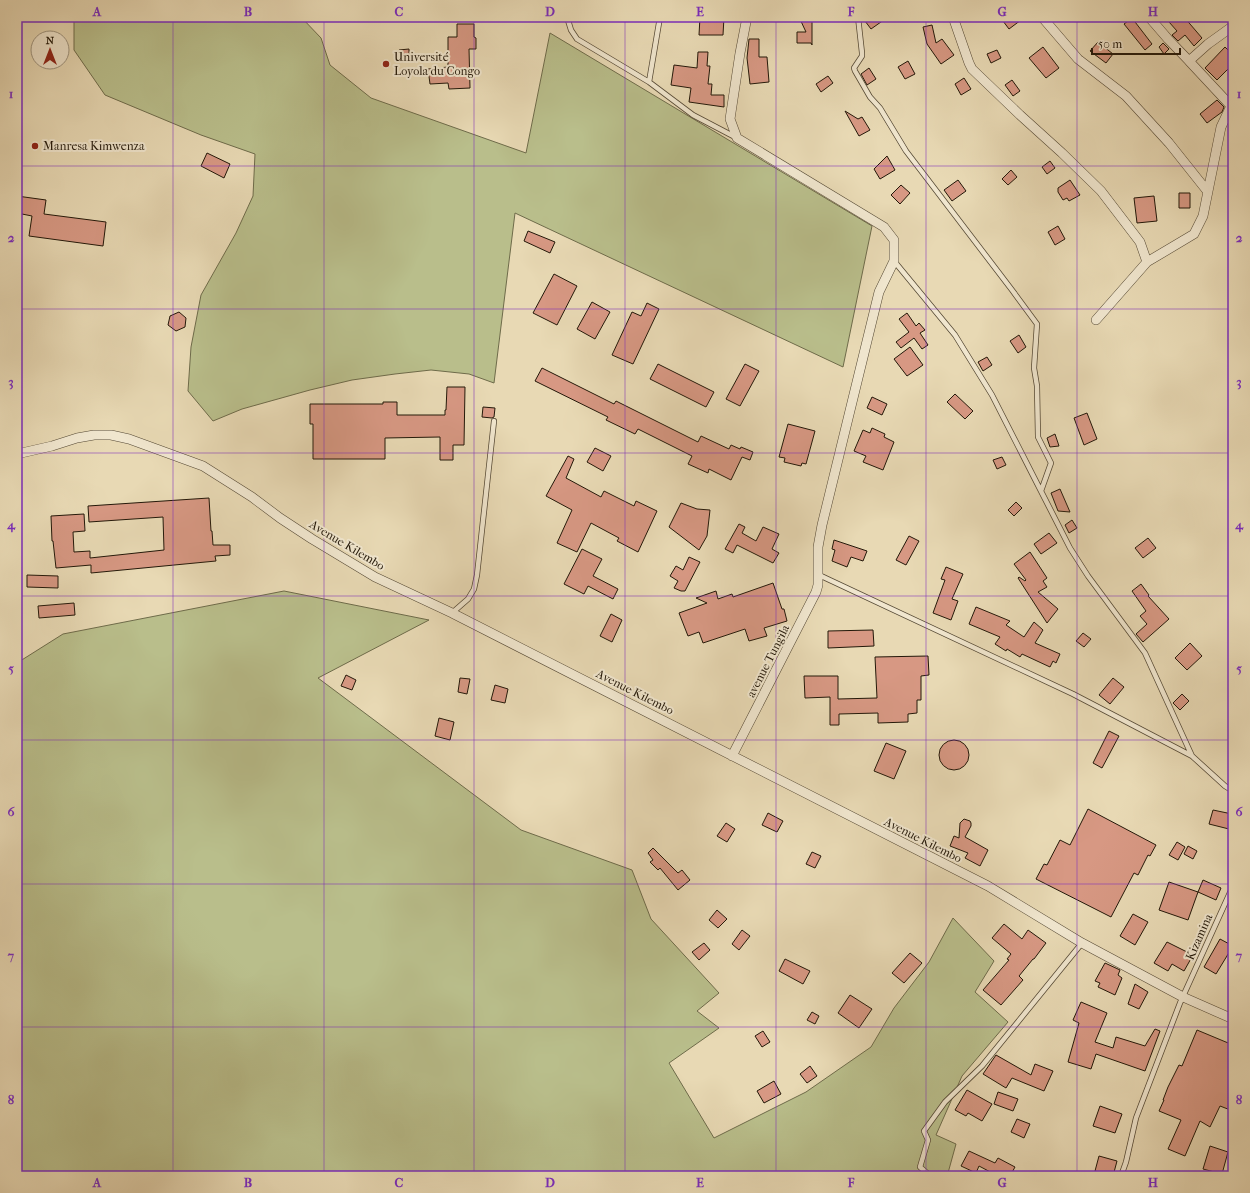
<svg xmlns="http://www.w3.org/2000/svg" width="1250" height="1193" font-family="'IM FELL French Canon',serif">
<rect width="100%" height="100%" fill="#e8d9b4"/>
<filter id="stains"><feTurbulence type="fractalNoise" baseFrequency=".005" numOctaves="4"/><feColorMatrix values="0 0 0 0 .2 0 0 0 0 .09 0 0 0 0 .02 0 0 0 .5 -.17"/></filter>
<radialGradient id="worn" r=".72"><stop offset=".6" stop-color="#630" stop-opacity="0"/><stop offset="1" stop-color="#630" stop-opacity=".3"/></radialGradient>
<path fill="#b9be8b" stroke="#6e6b4a" d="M74 17H301L321 38 330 65 371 98 526 153 550 33 872 226 843 367 515 213 494 383 469 374 431 370 395 374 352 380 310 390 242 409 213 421 188 391 191 347 201 295 236 233 253 196 255 154 201 135 105 95 74 50Z
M284 591 429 620 318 678 521 830 632 870 651 919 719 993 697 1011 719 1028 669 1063 714 1138 806 1092 871 1047 894 1008 929 962 953 918 994 961 975 992 1008 1022 962 1076 936 1135 956 1144 948 1173 959 1176H17V663L63 634Z"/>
<path fill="#d79883" stroke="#231809" d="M700 17H724L723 35H699Z
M799 17H812V45L811 43H797V32H806Z
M871 17H888L871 29 865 21Z
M1000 17H1025L1009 29Z
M1174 17H1184L1202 38 1194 46 1185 35 1178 41 1172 35 1177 31 1169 22Z
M1132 18 1152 44 1145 50 1124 24Z
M457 24H474V37L476 38V49H469L470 88 449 89 448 83 430 84 428 69 448 67V37H457Z
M932 25 936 43 942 39 954 55 941 64 927 44 923 27Z
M749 39H759V57H767L769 82 750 84 747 58Z
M1098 42 1113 54 1106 63 1090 51Z
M1163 43 1169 49 1164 54 1159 47Z
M1043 47 1059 68 1046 78 1029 58Z
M1225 47 1233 55V64L1217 80 1205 68Z
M409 49V61H399V50Z
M997 50 1001 58 991 63 987 54Z
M698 52H708L707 66H710L708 84H712L711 95H724V107L689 102 691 88 671 85 674 65 697 68Z
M908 61 915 74 905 79 898 67Z
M869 68 876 79 867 85 861 74Z
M828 76 833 83 821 92 816 84Z
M964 78 971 89 961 95 955 84Z
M1012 80 1020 91 1013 96 1005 85Z
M1217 100 1224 107 1222 112 1207 123 1200 114Z
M845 111 858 119 862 117 870 130 859 136Z
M207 153 230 164 224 178 201 166Z
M887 156 895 170 880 179 874 169Z
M1050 161 1055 168 1047 174 1042 167Z
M1011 170 1017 177 1008 185 1002 179Z
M958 180 966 191 952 201 944 190Z
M1070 180 1080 195 1069 201 1067 198 1063 200 1058 192V188Z
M901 185 910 193 900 204 891 195Z
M1179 193H1190V208H1179Z
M17 196 46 200 44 214 106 222 103 246 29 236 32 216 17 213Z
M1154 196 1157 221 1137 223 1134 198Z
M1058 226 1065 239 1055 245 1048 232Z
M528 231 555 242 550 253 524 241Z
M554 274 577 286 557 325 533 313Z
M592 302 610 312 595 339 577 329Z
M647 303 659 309 633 364 612 355 632 312 641 316Z
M179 312 186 318 185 327 176 331 168 325 170 316Z
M907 313 916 326 919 323 925 330 920 333 928 345 922 349 914 338 901 348 896 342 909 332 899 319Z
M1019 335 1026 347 1018 353 1010 341Z
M910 347 923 365 907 376 894 359Z
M987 357 992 365 983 371 978 362Z
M658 364 714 392 706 407 650 379Z
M745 364 759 371 740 406 726 399Z
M542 368 614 404 616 401 698 442 701 436 729 449 731 445 740 449 741 447 753 452 750 460 742 457 731 480 709 469 708 473 688 464 692 456 638 429 635 434 606 420 608 417 535 381Z
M447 387H465L464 445H453V460H440V437L385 438V459H313V424H310V404H383V402H397V415H445V410H446Z
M955 394 973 411 965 419 947 402Z
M872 397 887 404 882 415 867 408Z
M483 407 495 408 494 417 492 418 482 417Z
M1087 413 1097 439 1084 445 1074 418Z
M788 424 815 431 806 464 802 463 801 466 784 462 785 458 779 457Z
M872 428 885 434 884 437 894 442 883 470 863 462 866 456 854 451 863 430 870 433Z
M1055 434 1059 446 1050 447 1047 438Z
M595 448 611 456 603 471 587 462Z
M568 456 574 459 566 478 601 497 604 491 634 506 636 501 657 511 638 552 617 541 619 538 591 523 577 552 557 543 572 510 546 496Z
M1002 457 1006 465 997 469 993 460Z
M1060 489 1070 512 1058 511 1051 493Z
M209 498 211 531H212L213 545H230V555L215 556 216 561 91 573V565L56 568 53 541H52L51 516 84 514 85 531 73 532 74 552 90 551V558L164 550 163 517 89 522 88 506Z
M1016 502 1022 508 1014 516 1008 510Z
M681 503 697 509 710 510 707 536 699 550 669 527Z
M1072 520 1077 528 1069 533 1065 525Z
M739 524 745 527 742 533 756 541 763 527 779 534 772 549 779 553 773 563 737 545 733 553 725 549Z
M1049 533 1057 543 1041 554 1034 544Z
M909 536 919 541 906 565 896 560Z
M1148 538 1156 548 1143 558 1135 548Z
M834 540 867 551 863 561 851 557 847 567 832 561 835 550 832 549Z
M582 549 602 559 593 576 618 589 613 599 588 586 584 594 564 584Z
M1030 552 1047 578 1043 581 1047 587 1038 592 1058 609 1047 623 1018 578 1019 577 1025 581 1026 580 1014 564Z
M689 557 700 562 685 591H681L674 588 678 581 670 576 676 566 683 570Z
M946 567 963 574 952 599 958 601 951 620 933 613 945 580 941 579Z
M27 575 58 576V588L27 587Z
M773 583 782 609H784L787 621 764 628 767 636 749 641 745 629 703 643 699 632 688 636 679 613 707 603 696 598 716 591 718 599 732 594 733 597Z
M1141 584 1149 595 1148 596 1169 619 1143 642 1136 634 1147 624 1140 616 1146 611 1132 591Z
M74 603 75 615 39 618 38 606Z
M976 607 1010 621 1006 625 1024 637 1034 622 1043 630 1035 643 1060 654 1056 663 1053 661 1050 667 1022 654 1020 657 1007 649 1006 651 995 644 1000 637 969 624Z
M611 614 622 620 612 642 600 636Z
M873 630 874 646 828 648V631Z
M1083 633 1091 639 1084 647 1076 641Z
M1190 643 1202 656 1187 670 1175 658Z
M928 656 929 675 921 676V700H917V713L908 714V722L878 723V713L839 714V725H830V697L805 698 804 676H838V699L877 698 875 657Z
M346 675 356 680 352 690 341 686Z
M460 678 470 679 467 694 458 692Z
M1113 678 1124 687 1110 704 1099 695Z
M495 685 508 689 505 703 491 700Z
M1182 694 1189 701 1180 710 1173 703Z
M439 718 454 722 450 740 435 736Z
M1109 731 1119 736 1102 768 1093 763Z
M939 755a15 15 0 1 1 30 0a15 15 0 1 1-30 0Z
M886 743 906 751 894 779 874 771Z
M1088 809 1156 845 1150 856 1148 855 1138 875 1134 873 1111 917 1036 879 1044 864 1047 865 1060 840 1070 845Z
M1213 810 1232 814 1229 829 1209 824Z
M768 813 783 821 777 832 762 825Z
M964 819 970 821 971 823V826L965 837 988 850 980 866 965 858 968 853 950 846 954 836 959 838 960 823Z
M726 823 735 829 727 842 717 836Z
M1177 842 1185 847 1178 860 1169 855Z
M1188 846 1197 851 1193 859 1184 854Z
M653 848 678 873 682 870 690 880 678 890 660 868 658 870 650 862 653 860 648 853Z
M812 852 821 856 815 868 806 864Z
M1203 880 1221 888 1216 900 1198 892Z
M1169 882 1198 892 1188 920 1159 910Z
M717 910 727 919 718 928 709 920Z
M1133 914 1148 922 1135 945 1120 936Z
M1004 924 1022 939 1028 930 1046 943 1034 959H1033L1019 976 1023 980 1001 1005 983 990 1009 960 1007 959 1011 954 992 938Z
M742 930 750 936 739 950 732 944Z
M1220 939 1233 946 1216 974 1204 967Z
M1167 942 1193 955 1184 971 1172 964 1168 971 1154 963Z
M704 943 710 950 699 960 692 952Z
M910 953 922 963 904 983 892 973Z
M785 959 810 971 803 984 779 971Z
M1105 963 1120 970 1118 975 1122 978 1115 995 1098 987 1100 983 1095 981Z
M1135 984 1148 992 1139 1009 1128 1004Z
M850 995 872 1009 859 1028 838 1013Z
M1081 1002 1107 1013 1095 1042 1113 1048 1116 1037 1145 1046 1155 1029 1160 1031 1145 1071 1096 1054 1091 1069 1068 1062 1079 1023 1073 1020Z
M812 1012 819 1016 815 1024 807 1020Z
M1197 1030 1233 1045V1111L1220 1106 1210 1127 1200 1121 1185 1156 1168 1149 1181 1120 1159 1111 1164 1100H1163L1168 1087 1179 1065 1182 1066Z
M763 1031 770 1042 762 1047 755 1036Z
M996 1055 1031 1075 1035 1064 1053 1071 1044 1091 1012 1078 1006 1088 983 1074Z
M810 1066 817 1076 807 1083 800 1074Z
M774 1081 781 1094 764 1103 757 1091Z
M967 1090 992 1104 982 1121 968 1113 966 1116 955 1110Z
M998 1092 1018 1099 1013 1111 994 1104Z
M1100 1106 1122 1114 1115 1133 1093 1126Z
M1017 1119 1030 1124 1024 1138 1011 1132Z
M1210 1146 1228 1152 1222 1174 1203 1169Z
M969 1151 995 1163 998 1158 1015 1167 1010 1176H998L979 1166 976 1173 961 1166Z
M1099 1156 1117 1161 1113 1176 1095 1171Z"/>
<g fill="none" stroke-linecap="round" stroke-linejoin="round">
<defs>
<path id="lane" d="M567 17 571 30 577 39 649 82 693 115 735 137
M858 17 862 53V56L854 68 855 71 870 97 880 108 906 151 1012 290 1037 324 1034 368 1037 386 1038 437 1051 463 1041 491
M649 82 660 17
M894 261 955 335 992 395 1070 548 1088 576 1145 653 1192 756
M819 575 1073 694 1192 756 1225 786 1233 791
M452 613 468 599 474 589 477 575 494 421
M927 1176 928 1174 920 1167 928 1140 924 1131 945 1102 982 1066 1082 943
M1121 1176 1126 1162 1136 1118 1180 1003 1233 886"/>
<path id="street" d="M953 17 969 63 972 69 1020 115 1062 153 1101 191 1140 242 1147 262
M1042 17 1078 59 1126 96 1169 143 1208 192
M1149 17 1168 39 1192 64
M1096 320 1147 262 1194 234 1203 216 1221 127 1231 106 1189 61 1208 44 1233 26
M17 454 52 446 77 438 94 435H111L129 439 203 466 252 497 280 518 312 539 375 577 452 613 988 886 1082 943 1183 997 1233 1019
M732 756 816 592 818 585V547L822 525 879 292 894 261V240L884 227 737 138 730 119 740 53 747 17"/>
</defs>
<use href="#lane" stroke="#544834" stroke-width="6"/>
<use href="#street" stroke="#544834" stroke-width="10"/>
<use href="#lane" stroke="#f0e6ce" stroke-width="4.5"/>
<use href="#street" stroke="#f0e6ce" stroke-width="9"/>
</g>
<path fill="none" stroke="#7b2cbf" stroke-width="1" stroke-opacity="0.55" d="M173 17V1176M324 17V1176M474 17V1176M625 17V1176M776 17V1176M926 17V1176M1077 17V1176M17 166H1233M17 309H1233M17 453H1233M17 596H1233M17 740H1233M17 884H1233M17 1027H1233"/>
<g fill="#8f2418" stroke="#f0e6ce" stroke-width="1.5">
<circle cx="386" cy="64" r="4"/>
<circle cx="35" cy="146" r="4"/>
</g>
<g text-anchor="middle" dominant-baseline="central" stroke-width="4" stroke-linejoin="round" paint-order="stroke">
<g font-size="12" fill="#231809" stroke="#f0e6ce" text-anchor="start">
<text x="394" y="57">Université<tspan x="394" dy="14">Loyola du Congo</tspan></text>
<text x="43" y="146">Manresa Kimwenza</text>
</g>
<g font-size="12" fill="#231809" stroke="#f0e6ce">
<text transform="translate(347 545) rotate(31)">Avenue Kilembo</text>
<text transform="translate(768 661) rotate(-63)">avenue Tungila</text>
<text transform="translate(635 692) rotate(27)">Avenue Kilembo</text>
<text transform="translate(923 840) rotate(27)">Avenue Kilembo</text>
<text transform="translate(1199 937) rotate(-66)">Kizamina</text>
</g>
</g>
<rect width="1250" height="1193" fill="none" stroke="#e8d9b4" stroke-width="44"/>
<g transform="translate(50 50)"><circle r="19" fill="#f0e6ce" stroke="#9e947f"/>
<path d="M0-3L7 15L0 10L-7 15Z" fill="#8f2418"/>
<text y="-6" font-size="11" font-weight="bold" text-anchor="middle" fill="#231809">N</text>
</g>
<path d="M1092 48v6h88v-6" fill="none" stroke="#231809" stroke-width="2"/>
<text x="1098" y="48" font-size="12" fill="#231809" stroke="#f0e6ce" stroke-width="3" paint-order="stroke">50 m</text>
<rect x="22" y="22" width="1206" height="1149" fill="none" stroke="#7b2cbf" stroke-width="1.5"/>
<g font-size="13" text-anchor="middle" font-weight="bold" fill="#7b2cbf">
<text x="97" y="16">A</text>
<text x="248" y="16">B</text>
<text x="399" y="16">C</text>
<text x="550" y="16">D</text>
<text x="700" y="16">E</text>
<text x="851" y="16">F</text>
<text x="1002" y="16">G</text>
<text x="1153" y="16">H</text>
<text x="11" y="98">1</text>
<text x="1239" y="98">1</text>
<text x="11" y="242">2</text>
<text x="1239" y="242">2</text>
<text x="11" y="386">3</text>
<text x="1239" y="386">3</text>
<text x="11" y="529">4</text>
<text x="1239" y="529">4</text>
<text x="11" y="673">5</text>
<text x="1239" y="673">5</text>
<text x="11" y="816">6</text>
<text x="1239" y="816">6</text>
<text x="11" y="960">7</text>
<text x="1239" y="960">7</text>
<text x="11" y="1104">8</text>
<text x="1239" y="1104">8</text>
<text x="97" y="1187">A</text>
<text x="248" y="1187">B</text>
<text x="399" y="1187">C</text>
<text x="550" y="1187">D</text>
<text x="700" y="1187">E</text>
<text x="851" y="1187">F</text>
<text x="1002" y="1187">G</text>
<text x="1153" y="1187">H</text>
</g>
<rect width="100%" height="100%" filter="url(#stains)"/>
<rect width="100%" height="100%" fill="url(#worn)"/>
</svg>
